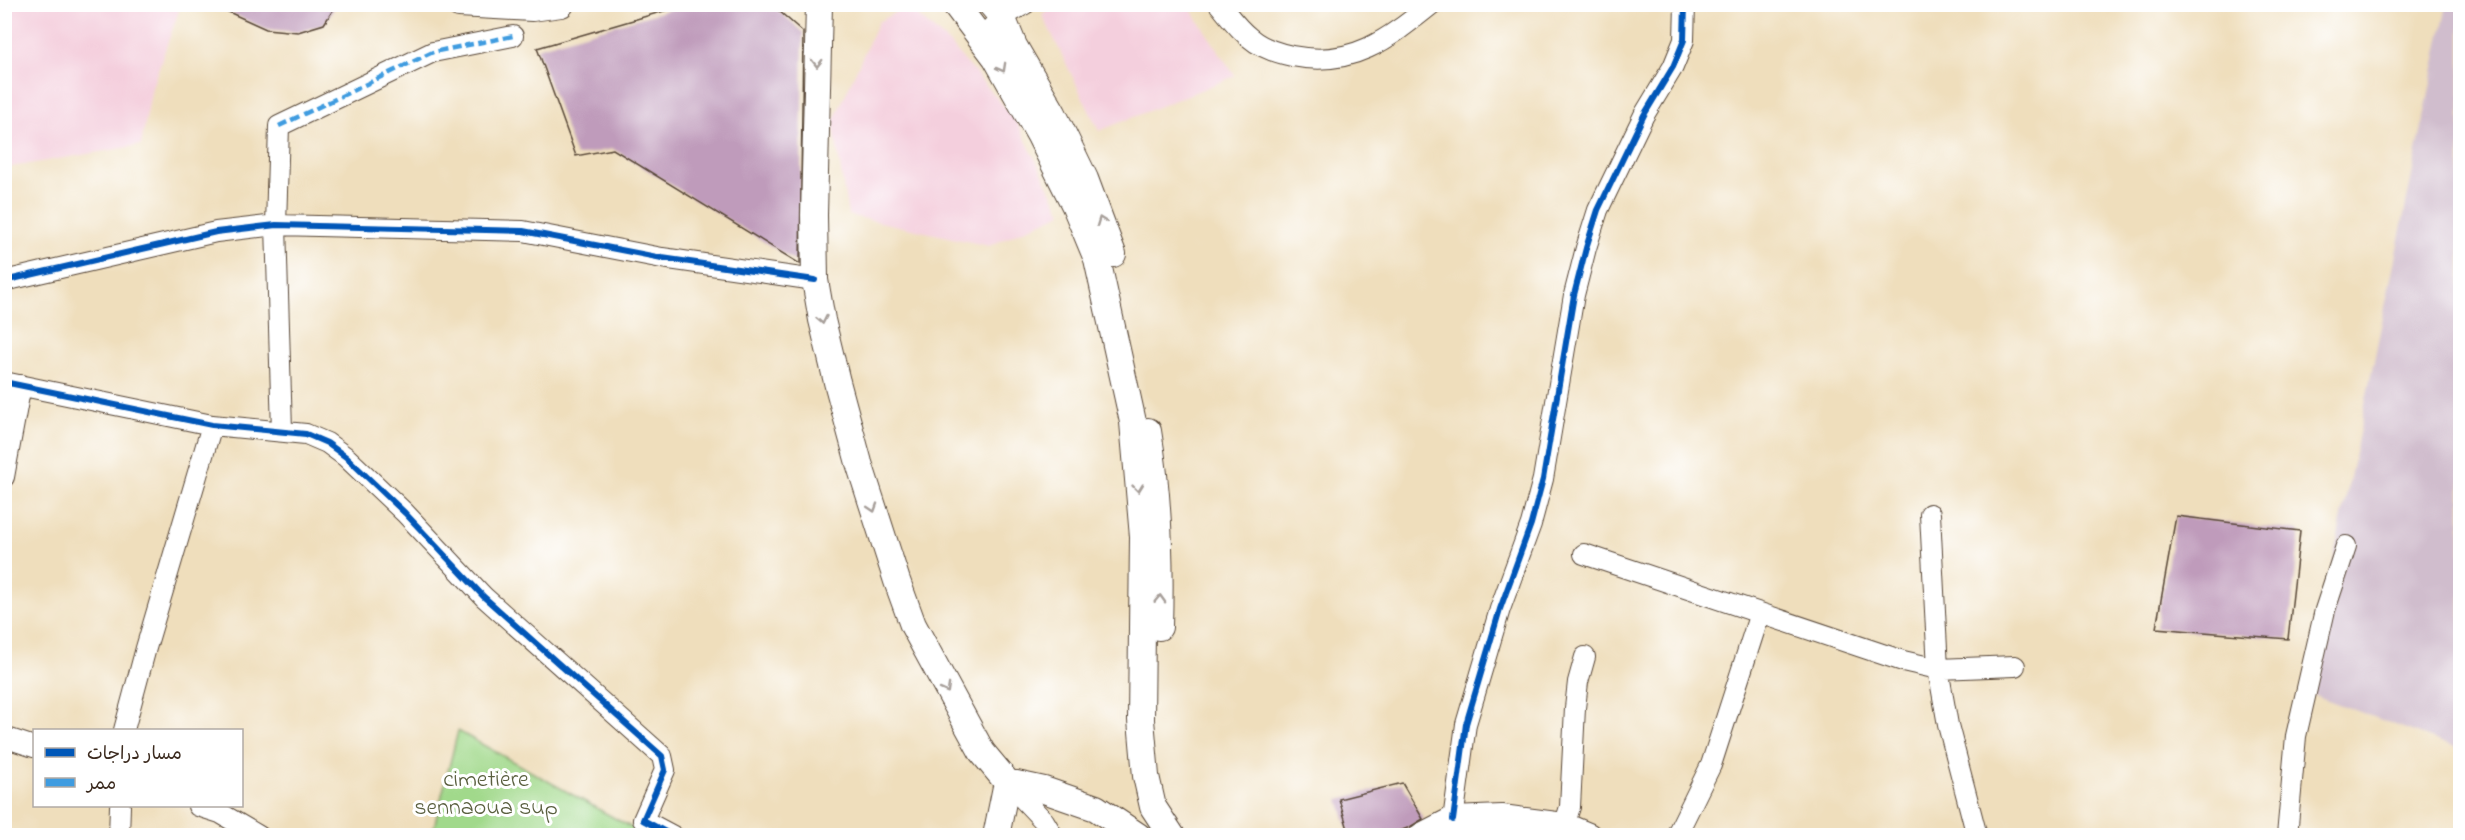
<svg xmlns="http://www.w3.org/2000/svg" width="2465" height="840" font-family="'Indie Flower','Playpen Sans Arabic',sans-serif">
<rect width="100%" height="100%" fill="#fff"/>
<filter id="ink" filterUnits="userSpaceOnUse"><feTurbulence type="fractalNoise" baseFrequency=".0167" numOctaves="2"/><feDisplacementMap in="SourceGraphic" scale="12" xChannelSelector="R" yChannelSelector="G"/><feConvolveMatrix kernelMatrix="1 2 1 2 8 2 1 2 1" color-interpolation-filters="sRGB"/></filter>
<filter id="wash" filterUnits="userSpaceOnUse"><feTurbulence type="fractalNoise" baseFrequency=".008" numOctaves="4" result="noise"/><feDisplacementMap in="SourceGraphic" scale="24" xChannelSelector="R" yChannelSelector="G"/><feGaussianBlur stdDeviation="1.35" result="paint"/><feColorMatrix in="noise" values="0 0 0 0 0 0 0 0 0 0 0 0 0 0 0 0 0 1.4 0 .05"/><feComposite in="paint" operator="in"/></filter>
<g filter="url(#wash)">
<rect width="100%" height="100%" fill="#efdebc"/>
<path fill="#f4cfdd" d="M5 4 181 5 152 87 141 145 5 168Z
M1057 5H1188L1235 76 1099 131 1042 14Z
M907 6 949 43 1016 120 1062 213 989 246 848 215 833 122 878 22Z"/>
<path fill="#d0bdcd" d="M2447 5H2460V749L2306 692Z"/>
<path fill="#a1d98b" stroke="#6e8254" stroke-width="1.5" d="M458 731 645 835H432Z"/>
<g id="blocks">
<path fill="#bf9bbb" d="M211 4H337L324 24 298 32 266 29Z
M688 4H771L803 32 800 264 613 149 576 156 537 48Z
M2176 516 2300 531 2288 639 2156 628Z
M1402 783 1423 819 1410 827 1387 836H1350L1339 799Z"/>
</g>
</g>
<g filter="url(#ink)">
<use href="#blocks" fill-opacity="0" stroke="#564536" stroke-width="1.5"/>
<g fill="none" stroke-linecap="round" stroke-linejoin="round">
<defs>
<path id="minor" d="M1219 4C1229 16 1238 29 1250 38 1260 47 1278 53 1292 56 1352 68 1387 40 1432 4
M980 39 1002 17 1025 4
M4 281 216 232 276 225 523 231 662 258 815 280
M4 382 212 425 306 434 327 443 346 457 405 513 484 597 662 756 665 770 643 820 673 836
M282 431 276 225 279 126 433 52 513 36
M4 477 21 385
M1930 514 1938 669 1948 725 1977 836
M1584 554 1903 661 1938 669 2015 666
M124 730 146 648 212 425
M4 737 34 747
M1007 782 1044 821 1053 836
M198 806 220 813 259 836
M1453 820 1466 724 1500 609 1531 524 1543 479 1574 295 1586 248 1598 210 1644 115 1673 67 1684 40 1685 4
M1564 826 1570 807 1575 708 1578 682 1585 657
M119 836 120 806
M1676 836 1711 765 1760 613
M2287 836 2296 736 2325 610 2346 546"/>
<path id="major" d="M459 4 532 8 561 4
M819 4 814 215 815 280 822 320 837 382 859 463 897 581 913 625 982 752 1007 782 1044 790 1096 808 1138 836
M955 4 996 58 1039 134 1075 206 1097 259 1133 422 1143 537 1141 720 1146 776 1153 807 1172 836
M991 4 1002 17 1014 46 1053 113 1085 179 1113 254
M1148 431C1159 496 1161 561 1159 627
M996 836 1007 782
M1422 836 1453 820 1502 818 1564 826 1588 836"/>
</defs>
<use href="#minor" stroke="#564536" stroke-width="22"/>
<use href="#major" stroke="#564536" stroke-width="28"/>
<use href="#minor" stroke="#fff" stroke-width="20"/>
<use href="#major" stroke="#fff" stroke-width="26"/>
<path stroke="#3f9ce0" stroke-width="4.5" stroke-dasharray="9 4.5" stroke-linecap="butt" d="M279 126 433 52 513 36"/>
<defs>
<path id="cycleway" d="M4 281 216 232 276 225 523 231 662 258 815 280
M4 382 212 425 306 434 327 443 346 457 405 513 484 597 662 756 665 770 643 820 673 836
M1453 820 1466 724 1500 609 1531 524 1543 479 1574 295 1586 248 1598 210 1644 115 1673 67 1684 40 1685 4"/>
</defs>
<use href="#cycleway" stroke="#fff" stroke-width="10"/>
<use href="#cycleway" stroke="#0057b8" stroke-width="6"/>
</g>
<defs><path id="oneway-chevron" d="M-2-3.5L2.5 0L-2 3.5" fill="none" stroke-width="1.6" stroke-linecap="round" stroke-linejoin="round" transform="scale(1.5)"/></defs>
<g stroke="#a79f9a">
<use href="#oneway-chevron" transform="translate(817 63) rotate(90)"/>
<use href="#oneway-chevron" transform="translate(1002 68) rotate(61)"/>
<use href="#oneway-chevron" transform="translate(1101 221) rotate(-111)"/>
<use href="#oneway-chevron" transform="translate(822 320) rotate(79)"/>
<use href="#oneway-chevron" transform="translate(1138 488) rotate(84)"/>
<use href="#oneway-chevron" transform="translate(873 508) rotate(72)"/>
<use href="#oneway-chevron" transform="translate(1160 599) rotate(-88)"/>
<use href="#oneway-chevron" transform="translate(946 689) rotate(61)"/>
</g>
</g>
<g text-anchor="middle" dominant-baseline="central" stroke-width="6" stroke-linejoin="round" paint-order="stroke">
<g font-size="24" fill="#5a5f3f" stroke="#fff">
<text x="486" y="780">cimetière<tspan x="486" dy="28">sennaoua sup</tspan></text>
</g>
</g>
<rect width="2465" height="840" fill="none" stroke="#fff" stroke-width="24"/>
<rect x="33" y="729" width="210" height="78" fill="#ffffff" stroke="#b1aaa5" stroke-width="1.5"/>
<rect x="45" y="748" width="30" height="9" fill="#0057b8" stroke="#b1aaa5" stroke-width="1.5"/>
<text x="87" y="759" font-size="18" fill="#3b2a1e">مسار دراجات</text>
<rect x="45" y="778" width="30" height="9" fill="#3f9ce0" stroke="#b1aaa5" stroke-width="1.5"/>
<text x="87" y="789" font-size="18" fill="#3b2a1e">ممر</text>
</svg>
